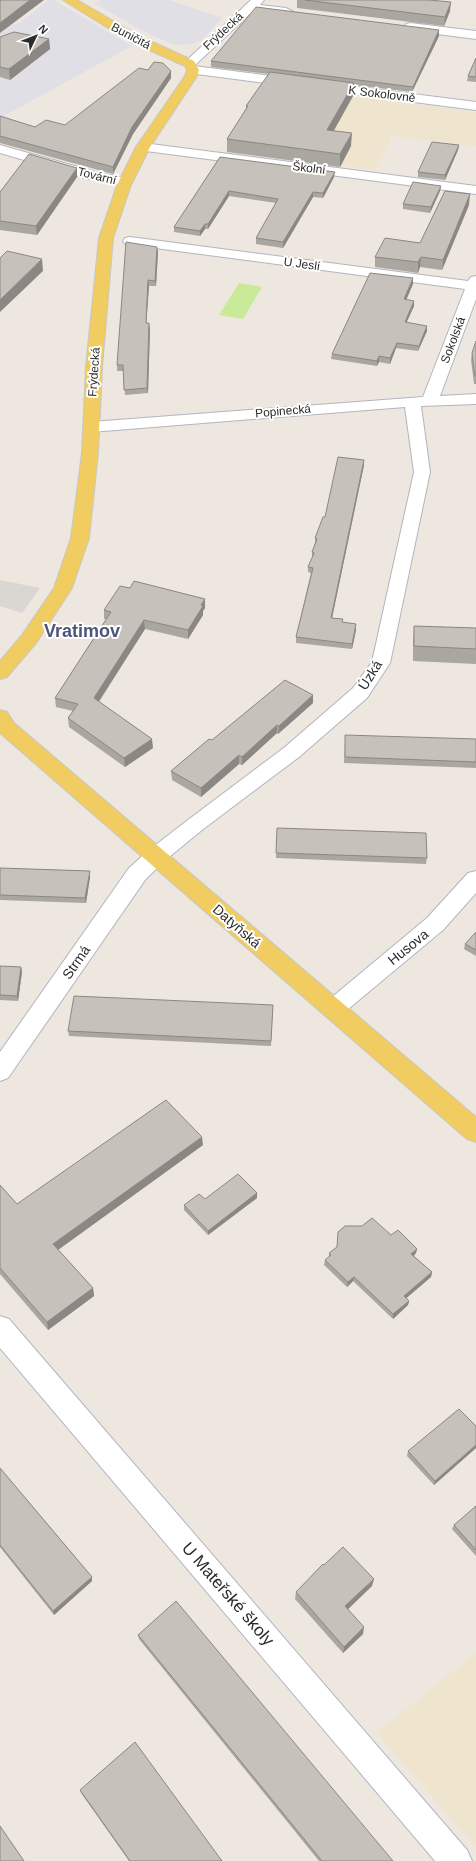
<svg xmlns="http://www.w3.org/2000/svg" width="476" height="1861" font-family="Helvetica,sans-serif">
<rect width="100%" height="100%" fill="#ede7df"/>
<path fill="#e1dfe6" d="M49 0H54L132 46 0 118V22L16 25Z
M102 0H169L222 18 202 40 193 44 177 45 167 42 141 30 94 3Z"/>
<path fill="#efe4ce" d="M350 96 476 112V146L392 136 375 170 224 150 248 117Z
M476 1653V1847L377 1733Z"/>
<path fill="#c9ea98" d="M239 283 262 287 243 319 219 315Z"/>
<path fill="#dad6d1" d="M0 580 40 588 22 613 0 606Z"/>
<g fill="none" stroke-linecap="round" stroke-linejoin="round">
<defs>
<path id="minor" d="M251 0H264L260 5 286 8 292 11 286 14 253 11 194 66 476 102V110L189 73 187 70 189 67 184 64 186 61Z
M410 23 476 31V39L406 30 404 27 406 24Z
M143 143 476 186V194L138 150 136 147 138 144Z
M0 145 96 172 130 179 132 182 130 185 125 186 89 179 0 153Z
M130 237 468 281 471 277 476 276V299L440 396 476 394V404L421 406 430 472 390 663 367 698 299 757 202 830 163 862 145 880 8 1078 0 1081V1052L129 868 149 850 188 820 285 747 353 688 372 662 414 472 405 407 91 432 85 430 83 427 85 424 91 422 423 397 465 289 125 244 123 241 125 238Z
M476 871V893L443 930 341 1015 333 1018 325 1015 322 1009 325 1003 427 918 468 873Z
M0 1316 9 1319 467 1850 472 1861H435L0 1348Z"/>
<path id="major" d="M63 0H77L137 35 194 61 199 70 197 76 150 147 131 185 113 238 102 367 98 453 89 538 72 588 36 643 7 677 0 679V661L22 635 54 588 71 538 82 453 86 367 99 238 117 185 136 147 185 76 187 70 185 66 129 41Z
M0 710 7 712 14 723 476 1117V1142L467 1139 0 733Z"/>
</defs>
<use href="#minor" stroke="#b2b5bf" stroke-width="2"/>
<use href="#major" stroke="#c8c8c8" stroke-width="2"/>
<use href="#minor" fill="#fff" fill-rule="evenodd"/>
<use href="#major" fill="#f0cc61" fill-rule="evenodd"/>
</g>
<path fill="#aaa6a0" d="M297 0H429L450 11 444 26 297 8Z
M439 36 412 92 354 85 353 96 334 130 351 146 340 167 227 152V139L246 109V106L269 74 211 67V61Z
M0 37 49 39 50 49 10 80 0 77Z
M476 58V82L467 81 468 76Z
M148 70 171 71V78L133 134 113 174 0 143V116L35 127 65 125Z
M459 145 458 150 445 180 418 177V172Z
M220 157 334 177 323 198 313 197 283 248 256 244V238L276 203 229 196 208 229H205L200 236 174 232V227Z
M77 177 37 235 0 230V192Z
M441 186 440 191 430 213 403 209V204Z
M469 205 442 270 420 267 418 273 375 267V257L420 243Z
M158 252 156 286H149L146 323 150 328 148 393 125 395 123 371H117V365Z
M413 284 406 300 414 301V306L406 323 427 326V331L418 351 396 348 390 364 379 362 377 366 331 359 332 354Z
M476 341V384H474L471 360 472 353Z
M364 465 332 618 343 622 356 624V630L352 649 296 643V637L311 573 308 572V567L312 558V552L315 544V538L325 517Z
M130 588 205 599V608L203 611V615L188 639 145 629 99 702 153 748 125 767 69 727 68 718 73 711 56 707 55 698 106 619H104V610Z
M414 626 476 628V664L413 661V641Z
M313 695V703L278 734 277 733 242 765 239 764 201 797 172 780 171 771 212 740Z
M476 739V768L344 763 345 740Z
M277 828 427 858 426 864 276 858Z
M0 868 90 871V877L86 903 0 900Z
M476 932V956L464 949 465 944Z
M0 966 21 967 22 972 18 1001 0 1000Z
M273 1005 271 1046 69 1036 68 1031Z
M203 1145 58 1250 93 1288 94 1296 48 1330 0 1274V1185L17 1204Z
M257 1193V1198L208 1235 184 1210V1205L205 1199Z
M391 1235 417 1249 416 1253 414 1256 432 1272 431 1277 406 1298 409 1301 408 1305 393 1319 353 1281 347 1287 324 1265 325 1260 329 1257V1253Z
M476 1426V1448L434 1485 407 1456 408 1451Z
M0 1468 92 1577V1581L54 1615 0 1547Z
M476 1506V1556L452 1529 454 1525Z
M324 1565 372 1586 348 1609 363 1634 343 1653 295 1599 296 1592Z
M138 1635 393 1861H319L139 1639Z
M80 1790 222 1861H129L81 1793Z"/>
<path fill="#8b8782" d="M30 0H44L0 33V23Z
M451 2 450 11 444 26 445 17Z
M439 30V36L412 92 413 87Z
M49 39 50 49 10 80 9 69Z
M171 71V78L133 134 113 174V167L132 127Z
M354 83 353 96 327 143V130Z
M352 133 351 146 340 167V154Z
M459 145 458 150 445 180V175Z
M77 168V177L37 235 36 226Z
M335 172 334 177 323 198V193Z
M441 186 440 191 430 213 431 207Z
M229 191V196L208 229V224Z
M313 192V197L283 248V242Z
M470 194 469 205 442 270 443 260Z
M205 224V229L200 236V231Z
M157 247 158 252 156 286 155 281Z
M421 257 420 267 418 273V262Z
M42 259 43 271 0 312V300Z
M413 278V284L404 305V299Z
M148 280 149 286 146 328V323Z
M414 301V306L404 328 405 322Z
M149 323 150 328 148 393 147 388Z
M427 326V331L418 351 419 346Z
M397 343 396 348 390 364V358Z
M379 356V362L377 366V361Z
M364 460V465L331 623V618Z
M205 599V608L203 611V615L188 639V630Z
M144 620 145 629 95 707 94 698Z
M356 624V630L352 649V644Z
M313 695V703L278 734 279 726Z
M277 725V733L242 765V757Z
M152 739 153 748 125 767 124 758Z
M239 755V764L201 797V788Z
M90 871V877L86 903 85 898Z
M21 967 22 972 18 1001 17 996Z
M202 1137 203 1145 55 1252 53 1244Z
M257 1193V1198L208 1235V1231Z
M417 1249 416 1253 411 1259V1254Z
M432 1272 431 1277 403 1301 404 1296Z
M354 1277 353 1281 347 1287 348 1282Z
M93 1288 94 1296 48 1330 47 1322Z
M409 1301 408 1305 393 1319V1314Z
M476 1445V1448L434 1485 435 1481Z
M92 1577V1581L54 1615 53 1611Z
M374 1579 372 1586 344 1613 345 1606Z
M364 1627 363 1634 343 1653 344 1647Z"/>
<path fill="#c6c1ba" stroke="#8b8782" d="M0 0H30L0 23Z
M305 0H429L451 2 445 17Z
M256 7 439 30 413 87 211 61Z
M14 32 49 39 9 69 0 67V37Z
M476 58V77L468 76Z
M154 62 163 63 171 71 132 127 113 167 0 136V116L35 127 46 120 65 125 139 68 148 70Z
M270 72 354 83 327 130 352 133 340 154 227 139 248 106H246Z
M432 142 459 145 445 175 418 172Z
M29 154 77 168 36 226 0 221V192Z
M220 157 335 172 323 193 313 192 283 242 256 238 278 199 229 191 208 224H205L200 231 174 227Z
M413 182 441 186 431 207 403 204Z
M445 191 470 194 443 260 421 257 418 262 375 257 385 238 420 243Z
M126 242 157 247 155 281 148 280 146 323H149L147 388 124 390 123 365H117Z
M7 251 42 259 0 300V258Z
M370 273 413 278 404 299 414 301 405 322 427 326 419 346 397 343 390 358 379 356 377 361 332 354Z
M476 341V376H475L472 353Z
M338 457 364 460 331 618 343 619 342 622 356 624 352 644 296 637 313 568 308 567 314 553 312 552 317 539 315 538 323 517H325Z
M134 581 205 599 201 605 203 606 188 630 144 620 94 698 152 739 124 758 68 718 78 704 55 698 111 612 104 610 120 586 130 588Z
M414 626 476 628V649L414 646Z
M285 680 313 695 279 726 277 725 242 757 239 755 201 788 171 771 209 739 212 740Z
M345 735 476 739V762L345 757Z
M277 828 426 833 427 858 276 853Z
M0 868 90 871 85 898 0 895Z
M476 932V950L465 944Z
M0 966 21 967 17 996 0 995Z
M74 996 273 1005 271 1041 68 1031Z
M166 1100 202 1137 53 1244 93 1288 47 1322 0 1268V1185L17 1204Z
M238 1174 257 1193 208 1231 184 1205 199 1194 205 1199Z
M372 1218 391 1235 398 1230 417 1249 411 1254 432 1272 404 1296 409 1301 393 1314 354 1277 348 1282 325 1260 331 1255 329 1253 337 1247 338 1232 345 1226H362Z
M459 1409 476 1426V1445L435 1481 408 1451Z
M0 1468 92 1577 53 1611 0 1545Z
M476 1506V1550L454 1525Z
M343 1547 374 1579 345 1606 364 1627 344 1647 296 1592 323 1564 324 1565Z
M176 1601 393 1861H322L138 1635Z
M135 1742 222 1861H130L80 1790Z
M0 1826 24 1861H0Z"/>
<g text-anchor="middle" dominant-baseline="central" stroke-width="4" stroke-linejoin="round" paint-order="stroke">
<g font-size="12" fill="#2c2c2c" stroke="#fff">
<text transform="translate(223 31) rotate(-43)">Frýdecká</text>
<text transform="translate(131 36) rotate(28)">Buničitá</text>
<text transform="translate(382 94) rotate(7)">K Sokolovně</text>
<text transform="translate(309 168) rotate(7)">Školní</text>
<text transform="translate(97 176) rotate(14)">Tovární</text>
<text transform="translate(302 264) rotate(8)">U Jeslí</text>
<text transform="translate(453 340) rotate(-69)">Sokolská</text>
<text transform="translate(94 372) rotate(-86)">Frýdecká</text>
<text transform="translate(283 411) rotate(-5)">Popinecká</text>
</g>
<g font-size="14" fill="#2c2c2c" stroke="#fff">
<text transform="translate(370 675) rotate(-58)">Úzká</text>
<text transform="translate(237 926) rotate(41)">Datyňská</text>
<text transform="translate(408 947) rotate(-39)">Husova</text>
<text transform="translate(76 962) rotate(-55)">Strmá</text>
</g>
<g font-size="17" fill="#2c2c2c" stroke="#fff">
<text transform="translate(228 1594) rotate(49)">U Mateřské školy</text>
</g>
<g font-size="18" font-weight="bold" fill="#4c567d" stroke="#fff">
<text x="82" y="631">Vratimov</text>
</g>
</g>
<g transform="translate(36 36) rotate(47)" stroke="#ffffff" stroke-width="3" paint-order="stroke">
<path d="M0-3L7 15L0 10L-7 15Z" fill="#2c2c2c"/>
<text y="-6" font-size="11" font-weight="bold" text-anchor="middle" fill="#2c2c2c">N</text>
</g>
</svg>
